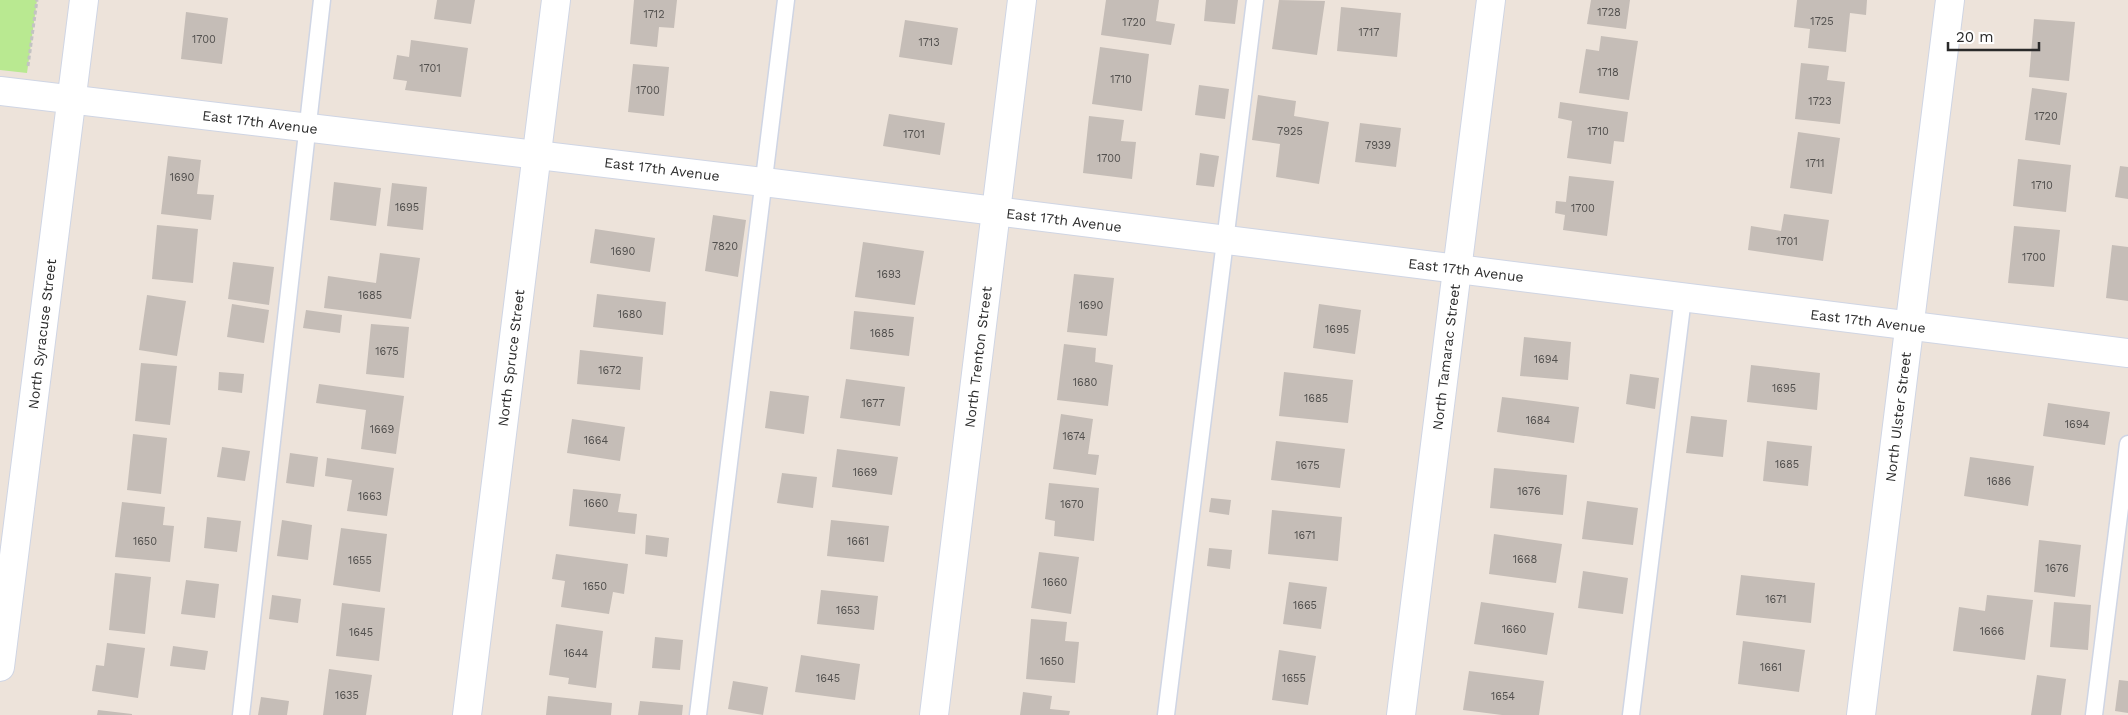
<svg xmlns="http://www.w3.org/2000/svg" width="2128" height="715" font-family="'Work Sans',sans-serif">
<rect width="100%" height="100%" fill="#ede3da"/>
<path fill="#b9e991" d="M0 0H37L27 73 0 70Z"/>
<path fill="#c5bdb7" d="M437 0H475L471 24 434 19Z
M634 0H677L674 28 659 27 657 47 630 44Z
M1106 0H1159L1156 21 1175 24 1171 45 1101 35Z
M1206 0H1238L1235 24 1204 21Z
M1279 0 1325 1 1317 55 1272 49Z
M1591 0H1630L1626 29 1587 24Z
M1797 0H1867L1866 15 1850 13 1846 52 1808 48 1810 29 1794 27Z
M1341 7 1401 13 1397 57 1337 51Z
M186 12 228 18 222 64 181 59Z
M2034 19 2075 22 2069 81 2029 77Z
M905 20 958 28 952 65 899 57Z
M1601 36 1638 41 1629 100 1579 93 1586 49 1599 51Z
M411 40 468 48 461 97 405 90 407 81 393 79 397 55 409 57Z
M1100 47 1149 54 1142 111 1092 104Z
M1801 63 1829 66 1827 80 1845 82 1840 124 1795 119Z
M633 64 669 67 664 116 628 112Z
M1199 85 1229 89 1225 119 1195 115Z
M2032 88 2067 93 2060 145 2025 140Z
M1258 95 1296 101 1294 116 1329 122 1319 184 1276 177 1280 144 1252 140Z
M1560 102 1628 112 1624 142 1614 141 1611 164 1567 158 1572 121 1558 118Z
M889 114 945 123 940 155 883 146Z
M1089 116 1124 120 1121 141 1136 142 1132 179 1083 173Z
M1360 123 1401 128 1396 167 1355 162Z
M1798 132 1840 138 1832 194 1790 188Z
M1200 153 1219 156 1214 187 1196 185Z
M168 156 201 160 197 194 214 195 211 220 161 214Z
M2018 159 2071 165 2066 212 2013 206Z
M2120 166 2128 167V199L2115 197Z
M1569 176 1614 181 1607 236 1563 230 1565 215 1555 213 1556 201 1566 202Z
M334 182 381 188 376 226 330 220Z
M392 183 427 187 423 230 387 226Z
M1784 214 1829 220 1823 261 1748 250 1751 226 1781 231Z
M713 215 746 220 738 277 705 271Z
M157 225 198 229 193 283 152 279Z
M2014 226 2060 230 2054 287 2008 283Z
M595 229 655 238 650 272 590 263Z
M863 242 924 251 915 305 855 297Z
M2112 245 2128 247V301L2106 298Z
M380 253 420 258 411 319 324 308 328 276 376 283Z
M233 262 274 267 269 305 228 299Z
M1074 274 1114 278 1107 336 1067 332Z
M597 294 666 302 663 335 593 327Z
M147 295 186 301 177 356 139 350Z
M232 304 269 310 264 343 227 337Z
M1319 304 1361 310 1355 354 1313 348Z
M306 310 342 315 340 333 303 328Z
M854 311 914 317 909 356 850 349Z
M371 324 409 327 404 378 366 374Z
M1524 337 1571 342 1568 380 1520 376Z
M1064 344 1096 348 1095 362 1113 365 1108 406 1057 400Z
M580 350 643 357 640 390 577 384Z
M141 363 177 366 170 425 135 421Z
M1751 365 1820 373 1817 410 1747 402Z
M219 372 244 374 242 393 218 390Z
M1284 372 1353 380 1348 423 1279 416Z
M1630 374 1659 378 1655 409 1626 404Z
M846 379 905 387 900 426 840 418Z
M319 384 404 396 396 454 361 449 366 410 316 403Z
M770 391 809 396 804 434 765 428Z
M1502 397 1579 407 1574 443 1497 432Z
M2048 403 2110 412 2105 445 2043 436Z
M1061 414 1093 419 1088 454 1099 455 1096 475 1053 469Z
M1691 416 1727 420 1723 457 1686 453Z
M572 419 625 427 620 461 567 453Z
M133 434 167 438 161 494 127 490Z
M1276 441 1345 449 1340 488 1271 480Z
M1767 441 1812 446 1808 486 1763 481Z
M222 447 250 451 245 481 217 477Z
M837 449 898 457 892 495 832 487Z
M290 453 318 457 314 487 286 483Z
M1970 457 2034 466 2028 506 1964 496Z
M327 458 394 468 387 516 347 511 352 480 325 476Z
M1494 468 1567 475 1563 515 1490 508Z
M782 473 817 477 813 508 777 503Z
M1049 483 1099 488 1094 541 1054 536 1055 521 1045 519Z
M573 489 621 494 618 512 637 514 635 534 569 526Z
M1211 498 1231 500 1229 515 1209 512Z
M1587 501 1638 508 1633 545 1582 539Z
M122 502 165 507 163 525 174 526 170 562 115 557Z
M1272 510 1342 517 1338 561 1268 554Z
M207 517 241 521 237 552 204 548Z
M282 520 312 525 308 560 277 556Z
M831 520 889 526 884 562 827 556Z
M341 528 387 534 380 592 333 585Z
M1494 534 1562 544 1556 583 1489 574Z
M646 535 669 538 667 557 645 554Z
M2039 540 2081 545 2075 597 2034 592Z
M1209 548 1232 550 1230 569 1207 566Z
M1039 552 1079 557 1071 614 1031 608Z
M556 554 628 564 624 594 613 592 609 614 561 607 565 581 552 579Z
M1583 571 1628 578 1623 614 1578 608Z
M115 573 151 577 145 634 109 630Z
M1741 575 1815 583 1811 623 1736 615Z
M186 580 219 584 215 618 181 614Z
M1289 582 1327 587 1321 629 1283 624Z
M821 590 878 596 874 630 817 624Z
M272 595 301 599 298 623 269 619Z
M1987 595 2033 600 2025 660 1953 651 1959 607 1985 611Z
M1481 602 1554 613 1547 655 1474 644Z
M2054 602 2091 605 2088 650 2050 647Z
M342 603 385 608 379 661 336 656Z
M1031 619 1067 622 1065 641 1079 642 1075 683 1026 679Z
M556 624 603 631 596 688 568 684 569 678 549 675Z
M655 637 683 640 680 670 652 668Z
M1743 641 1805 650 1799 692 1738 684Z
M107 643 145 648 138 698 92 691 96 665 104 666Z
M173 646 208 651 205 670 170 666Z
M1279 650 1316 656 1308 705 1272 700Z
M801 655 860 664 855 700 795 692Z
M329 669 372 675 366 715H323Z
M1469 671 1544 681 1539 715H1502L1463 710Z
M2037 675 2066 679 2061 715H2031Z
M2119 680 2128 681V713L2115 711Z
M733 681 768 687 763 715 728 709Z
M1023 692 1052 696 1050 709 1070 711 1069 715H1020Z
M548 696 612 703 611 715H546Z
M261 697 289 701 287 715H258Z
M640 701 683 705 682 715H638Z
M98 710 132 714V715H97Z"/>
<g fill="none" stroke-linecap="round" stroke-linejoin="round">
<defs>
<path id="lane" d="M241 715 322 0
M698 715 786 0
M1166 715 1255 0
M1631 715 1683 298
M2094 715 2128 444"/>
<path id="street" d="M467 715 556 0
M934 715 1022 0
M1401 715 1491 0
M1861 715 1950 0"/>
<path id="secondary" d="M0 91 764 182 2128 353
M0 667 84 0"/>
</defs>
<use href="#lane" stroke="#cfd5e4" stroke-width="19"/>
<use href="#street" stroke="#cfd5e4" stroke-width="30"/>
<use href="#secondary" stroke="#cfd5e4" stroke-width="30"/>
<path stroke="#c3c3c3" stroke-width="3" stroke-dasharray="4 2.5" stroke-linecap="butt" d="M28 66 37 0"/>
<use href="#lane" stroke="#fff" stroke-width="16"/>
<use href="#street" stroke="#fff" stroke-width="28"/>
<use href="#secondary" stroke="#fff" stroke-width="28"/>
</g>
<g text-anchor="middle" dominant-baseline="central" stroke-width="4.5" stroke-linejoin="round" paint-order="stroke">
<g font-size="11" fill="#514f4d">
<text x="1609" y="12">1728</text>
<text x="654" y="14">1712</text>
<text x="1822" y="21">1725</text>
<text x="1134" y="22">1720</text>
<text x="1369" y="32">1717</text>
<text x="204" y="39">1700</text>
<text x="929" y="42">1713</text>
<text x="430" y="68">1701</text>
<text x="1608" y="72">1718</text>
<text x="1121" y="79">1710</text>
<text x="648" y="90">1700</text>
<text x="1820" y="101">1723</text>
<text x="2046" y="116">1720</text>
<text x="1290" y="131">7925</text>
<text x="1598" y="131">1710</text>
<text x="914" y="134">1701</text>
<text x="1378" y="145">7939</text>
<text x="1109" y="158">1700</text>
<text x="1815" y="163">1711</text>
<text x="182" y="177">1690</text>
<text x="2042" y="185">1710</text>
<text x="407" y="207">1695</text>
<text x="1583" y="208">1700</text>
<text x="1787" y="241">1701</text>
<text x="725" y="246">7820</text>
<text x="623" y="251">1690</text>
<text x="2034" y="257">1700</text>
<text x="889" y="274">1693</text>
<text x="370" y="295">1685</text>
<text x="1091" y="305">1690</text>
<text x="630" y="314">1680</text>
<text x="1337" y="329">1695</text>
<text x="882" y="333">1685</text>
<text x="387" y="351">1675</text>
<text x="1546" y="359">1694</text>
<text x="610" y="370">1672</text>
<text x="1085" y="382">1680</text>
<text x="1784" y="388">1695</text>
<text x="1316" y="398">1685</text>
<text x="873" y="403">1677</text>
<text x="1538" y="420">1684</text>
<text x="2077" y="424">1694</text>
<text x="382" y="429">1669</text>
<text x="1074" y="436">1674</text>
<text x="596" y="440">1664</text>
<text x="1787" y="464">1685</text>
<text x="1308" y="465">1675</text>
<text x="865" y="472">1669</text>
<text x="1999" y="481">1686</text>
<text x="1529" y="491">1676</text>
<text x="370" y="496">1663</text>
<text x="596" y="503">1660</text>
<text x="1072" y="504">1670</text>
<text x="1305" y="535">1671</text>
<text x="145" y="541">1650</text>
<text x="858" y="541">1661</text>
<text x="1525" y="559">1668</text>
<text x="360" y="560">1655</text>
<text x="2057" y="568">1676</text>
<text x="1055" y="582">1660</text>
<text x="595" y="586">1650</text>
<text x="1776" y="599">1671</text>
<text x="1305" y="605">1665</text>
<text x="848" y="610">1653</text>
<text x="1514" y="629">1660</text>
<text x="1992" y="631">1666</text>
<text x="361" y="632">1645</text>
<text x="576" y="653">1644</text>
<text x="1052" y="661">1650</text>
<text x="1771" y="667">1661</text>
<text x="828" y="678">1645</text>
<text x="1294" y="678">1655</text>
<text x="347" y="695">1635</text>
<text x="1503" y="696">1654</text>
</g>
<g font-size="14" fill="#2a2a2a" stroke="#fff">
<text transform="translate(260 122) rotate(7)">East 17th Avenue</text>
<text transform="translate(662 169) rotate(7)">East 17th Avenue</text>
<text transform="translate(1064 220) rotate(7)">East 17th Avenue</text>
<text transform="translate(1466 270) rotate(7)">East 17th Avenue</text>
<text transform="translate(1868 321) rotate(7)">East 17th Avenue</text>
<text transform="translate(42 334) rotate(-83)">North Syracuse Street</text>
<text transform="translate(978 357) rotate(-83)">North Trenton Street</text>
<text transform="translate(1446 357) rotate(-83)">North Tamarac Street</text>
<text transform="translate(511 358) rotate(-83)">North Spruce Street</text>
<text transform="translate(1898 417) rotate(-83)">North Ulster Street</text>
</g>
</g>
<path d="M1948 42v8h91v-8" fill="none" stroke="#2a2a2a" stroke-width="2.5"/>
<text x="1956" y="42" font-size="15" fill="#2a2a2a" stroke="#ffffff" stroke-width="4" paint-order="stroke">20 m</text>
</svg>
